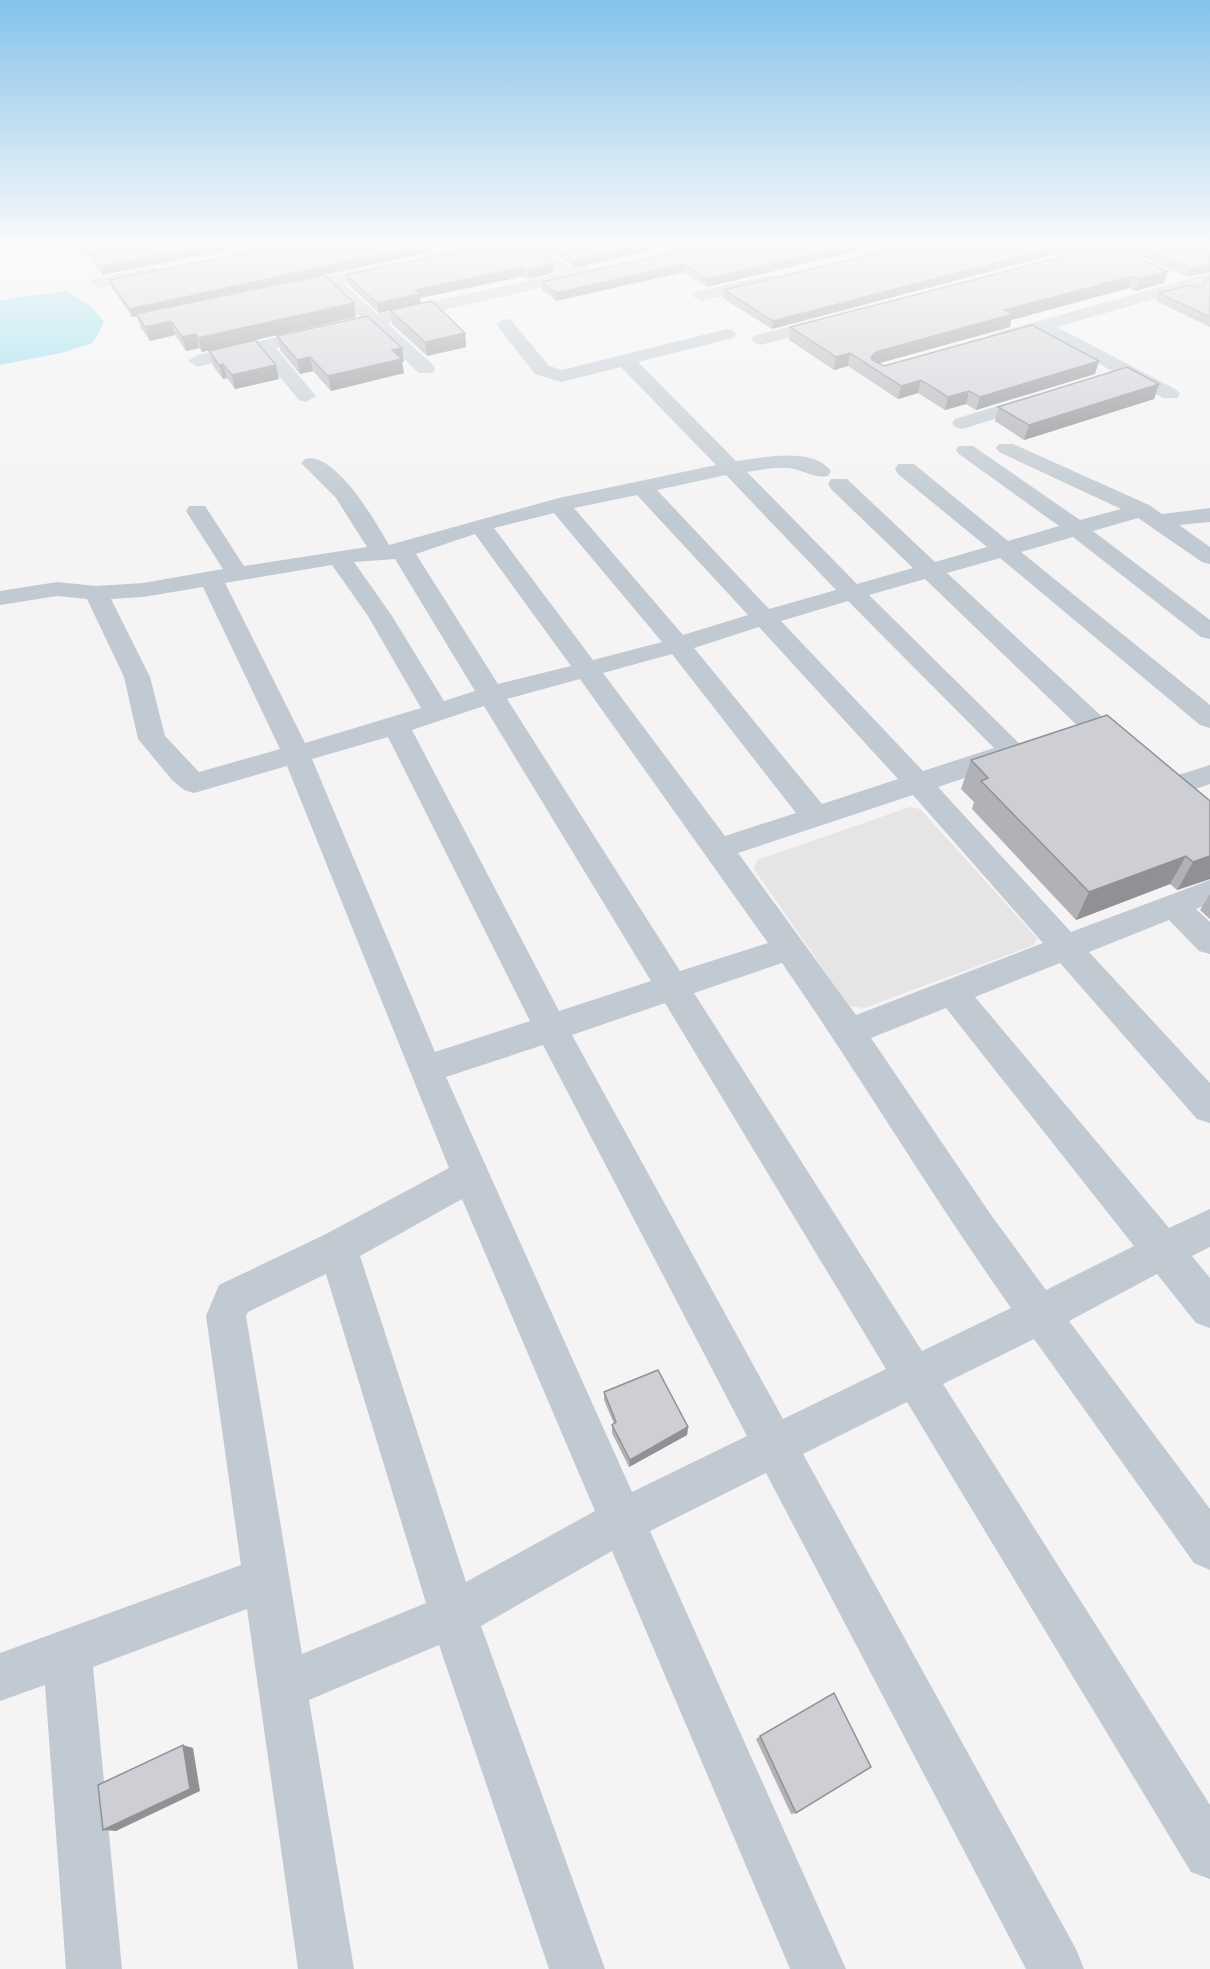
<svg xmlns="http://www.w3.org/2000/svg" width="1210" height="1969" font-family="Quicksand,sans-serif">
<rect width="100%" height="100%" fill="#f5f3f3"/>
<path fill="#e6e4e5" d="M910 807 920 809 1037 938 1034 945 864 1008 849 1006 754 869 757 860Z"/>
<path fill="#90daee" d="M67 291 93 308 104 322 93 343 61 353 0 365V300Z"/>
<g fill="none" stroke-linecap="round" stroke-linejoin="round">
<path fill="#c1cad2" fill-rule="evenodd" d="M70 242H102L100 245 61 254 53 249 55 246Z
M518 242H536L573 270 586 267 594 272 592 276 571 281 387 323 433 365 435 369 433 373H419L370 327 276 348 316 396 306 402 299 400 259 352 197 367 188 361 197 355 361 318 327 286 286 295 280 294 277 290 280 286 286 285 391 263 397 264 399 268 397 272 343 283 377 314 557 274Z
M1112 242H1139L1137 245 1069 264 1061 259 1063 256Z
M152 267 158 268 160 272 158 276 99 288 90 283 93 279Z
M1210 273V283L1057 327 1177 390 1180 394 1177 398H1163L1039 332 995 344 986 339 989 335Z
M769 275 775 276 777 280 775 284 701 301 692 296 695 292Z
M833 315 842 320 839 324 760 345 751 340 754 336Z
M505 319 511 320 549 366 562 370 727 329 733 330 736 334 733 338 638 362 736 461C761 458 813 446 831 471L828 476C813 479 801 468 786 468 773 467 759 470 747 472L857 584 913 568 831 489 828 484 831 479H847L935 562 987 547 898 474 895 469 898 464H914L1008 541 1059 526 959 454 956 450 959 446H973L1080 520 1121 509 999 452 996 448 999 444H1013L1149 505 1162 514 1210 508V522L1179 525 1210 547V564L1202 562 1138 518 1093 531 1210 620V639L1201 637 1073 537 1021 552 1210 705V728L1200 725 1000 558 947 573 1137 749 1133 755 1123 758 1113 755 1083 731 925 579 869 595 1028 752 1024 758 938 787 1071 932 1210 880V903L1196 909 1210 922V954L1199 951 1169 920 1089 952 1210 1083V1123L1197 1119 1060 963 975 997 1169 1228 1210 1209V1247L1192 1256 1210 1278V1328L1196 1323 1157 1274 1069 1321 1210 1509V1570L1194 1563 1034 1339 943 1384 1210 1805V1879L1191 1872 907 1402 803 1454 1076 1949 1084 1969H1026L766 1473 650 1531 846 1969H790L612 1551 481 1626 605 1969H549L439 1645 309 1700 354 1969H298L247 1609 93 1667 122 1969H66L45 1685 0 1701V1653L241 1565 206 1316 219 1285 324 1235 449 1168 287 766 194 793 184 790 172 780 138 739 124 677 87 599 57 596 0 605V591L57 582 96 586 143 583 223 569 186 511 189 506H205L244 566 367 547 336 498 301 463 305 459C335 451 376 522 389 545L559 498 716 465 621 367 561 382 535 374 496 324ZM726 475 836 590 769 609 657 490ZM637 495 748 615 683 635 574 508ZM554 513 662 642 593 660 494 528ZM475 534 571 666 498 684 416 554ZM395 559 475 691 444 701 392 616 354 562ZM332 565 368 616 421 708 305 743 225 583ZM203 587 280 749 199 772 165 736 150 677 111 599 143 597ZM848 601 994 748 923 771 781 621ZM759 627 898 779 822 804 694 648ZM672 654 796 813 725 836 603 673ZM580 679 768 943 680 971 507 699ZM484 706 651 981 559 1011 412 730ZM388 737 530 1021 435 1052 312 759ZM913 795 1043 943 856 1015 738 853ZM782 963C861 1077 931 1195 1011 1308L922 1351 694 993ZM665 1003 886 1369 783 1419 572 1035ZM946 1008 1134 1246 1046 1290 991 1215 871 1038ZM543 1045 747 1436 632 1492 446 1077ZM462 1199 595 1511 466 1582 360 1256ZM326 1274 426 1603 302 1654 246 1316 248 1312Z
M1040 393 1050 399 1047 403 962 429 955 427 952 423 955 419Z
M1210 765V784L1169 798 1159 795 1155 788 1159 781Z"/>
</g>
<path fill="#b0b2b7" d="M87 242H264L103 275 84 251 82 243Z
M540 242H687L574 268Z
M719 242H894L707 287 684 272 556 301 542 290V282Z
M923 242H1092L1090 245 772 329 723 298 724 290Z
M1131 242H1210L1187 277 1129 250Z
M429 244 430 252 319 276 356 317 202 352 199 348 186 351 175 335 150 341 141 328 137 316 132 317 112 288 109 280Z
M1108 245 1164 283 1135 291 1129 288 1011 320 1010 327 878 363 884 366 1095 374 976 410 966 404 945 410 918 393 898 399 848 366 834 370 789 340 790 327Z
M553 264V273L528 279 524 276 420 298 421 303 379 313 348 284 346 275Z
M1210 278V327L1156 301 1159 293 1203 287Z
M390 310 465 333 466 347 427 356 392 324Z
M277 336 404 362H402L404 373 331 391 313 371 300 374 280 350Z
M209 351 279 379 235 389 227 378 223 379 213 366Z
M1159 384 1154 399 1024 440 995 421 998 407Z
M971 760 1210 801V879L1177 890 1170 884 1076 920 972 809 974 802 961 789Z
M1210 894V919L1200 910Z
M604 1392 688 1427 687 1435 629 1467 612 1433V1425L614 1424 604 1400Z
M760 1736 796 1813 791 1814 756 1739Z"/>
<path fill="#909195" d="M225 242H264L103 275 100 267Z
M654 242H687L574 268V260Z
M864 242H894L707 287V279Z
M1075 242H1092L1090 245 772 329 773 321Z
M429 244 430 252 132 317 130 309Z
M553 264V273L528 279V270Z
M684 264V272L556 301V293Z
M1210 265V272L1187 277 1190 269Z
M524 267V276L420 298 421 303 379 313 377 303 416 290Z
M1168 271 1164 283 1135 291 1139 279Z
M1133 276 1129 288 1011 320 1010 327 873 365 871 357 876 352 1005 310Z
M354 303 356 317 202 352 198 338Z
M171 321 175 335 150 341 145 327Z
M465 333 466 347 427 356 425 342Z
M196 334 199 348 186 351 182 337Z
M402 348 404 362H402L404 373 331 391 328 376 392 350Z
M850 353 848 366 834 370 836 357Z
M310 357 313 371 300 374 297 360Z
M1099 361 1095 374 976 410 980 397Z
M223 364 227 378 223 379 219 365Z
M276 365 279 379 235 389 232 375Z
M921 380 918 393 898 399 901 386Z
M1159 384 1154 399 1024 440 1029 425Z
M969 391 966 404 945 410 948 397Z
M1186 856 1170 884 1076 920 1089 892Z
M1210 856V879L1177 890 1193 862Z
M688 1427 687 1435 629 1467 630 1460Z
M183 1745 193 1748 200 1791 116 1831 103 1830Z"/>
<path fill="#cdcfd5" stroke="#909195" stroke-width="1.5" d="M87 242H225L100 267 82 243Z
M298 242H427L429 244 130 309 109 280Z
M500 242H524L553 264 528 270 524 267 416 290 420 294 377 303 346 275Z
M550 242H654L574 260Z
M719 242H864L707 279 684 264 556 293 542 282Z
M923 242H1075L773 321 724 290Z
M1131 242H1210V265L1190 269Z
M1108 245 1168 271 1139 279 1133 276 1005 310 1013 314 876 352 871 357 872 360 884 366 1032 325 1099 361 980 397 969 391 948 397 921 380 901 386 850 353 836 357 790 327Z
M324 275 354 303 198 338 196 334 182 337 171 321 145 327 136 314Z
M1210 278V317L1159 293 1187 286 1203 287 1207 279Z
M432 301 465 333 425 342 390 310Z
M367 316 402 348 392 350 402 359 328 376 310 357 297 360 277 336Z
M255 340 276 365 232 375 223 364 219 365 209 351Z
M1127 367 1159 384 1029 425 998 407Z
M1107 715 1210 801V856L1193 862 1186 856 1089 892 981 781 988 778 971 760Z
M658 1370 688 1427 630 1460 612 1425 616 1422 604 1392Z
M834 1693 871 1767 796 1813 760 1736Z
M183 1745 190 1789 103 1830 98 1785Z"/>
<linearGradient id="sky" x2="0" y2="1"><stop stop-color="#85c3ea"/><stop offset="0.47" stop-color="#fafafa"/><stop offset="1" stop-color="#fafafa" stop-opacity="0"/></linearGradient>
<rect width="1210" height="518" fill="url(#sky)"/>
</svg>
